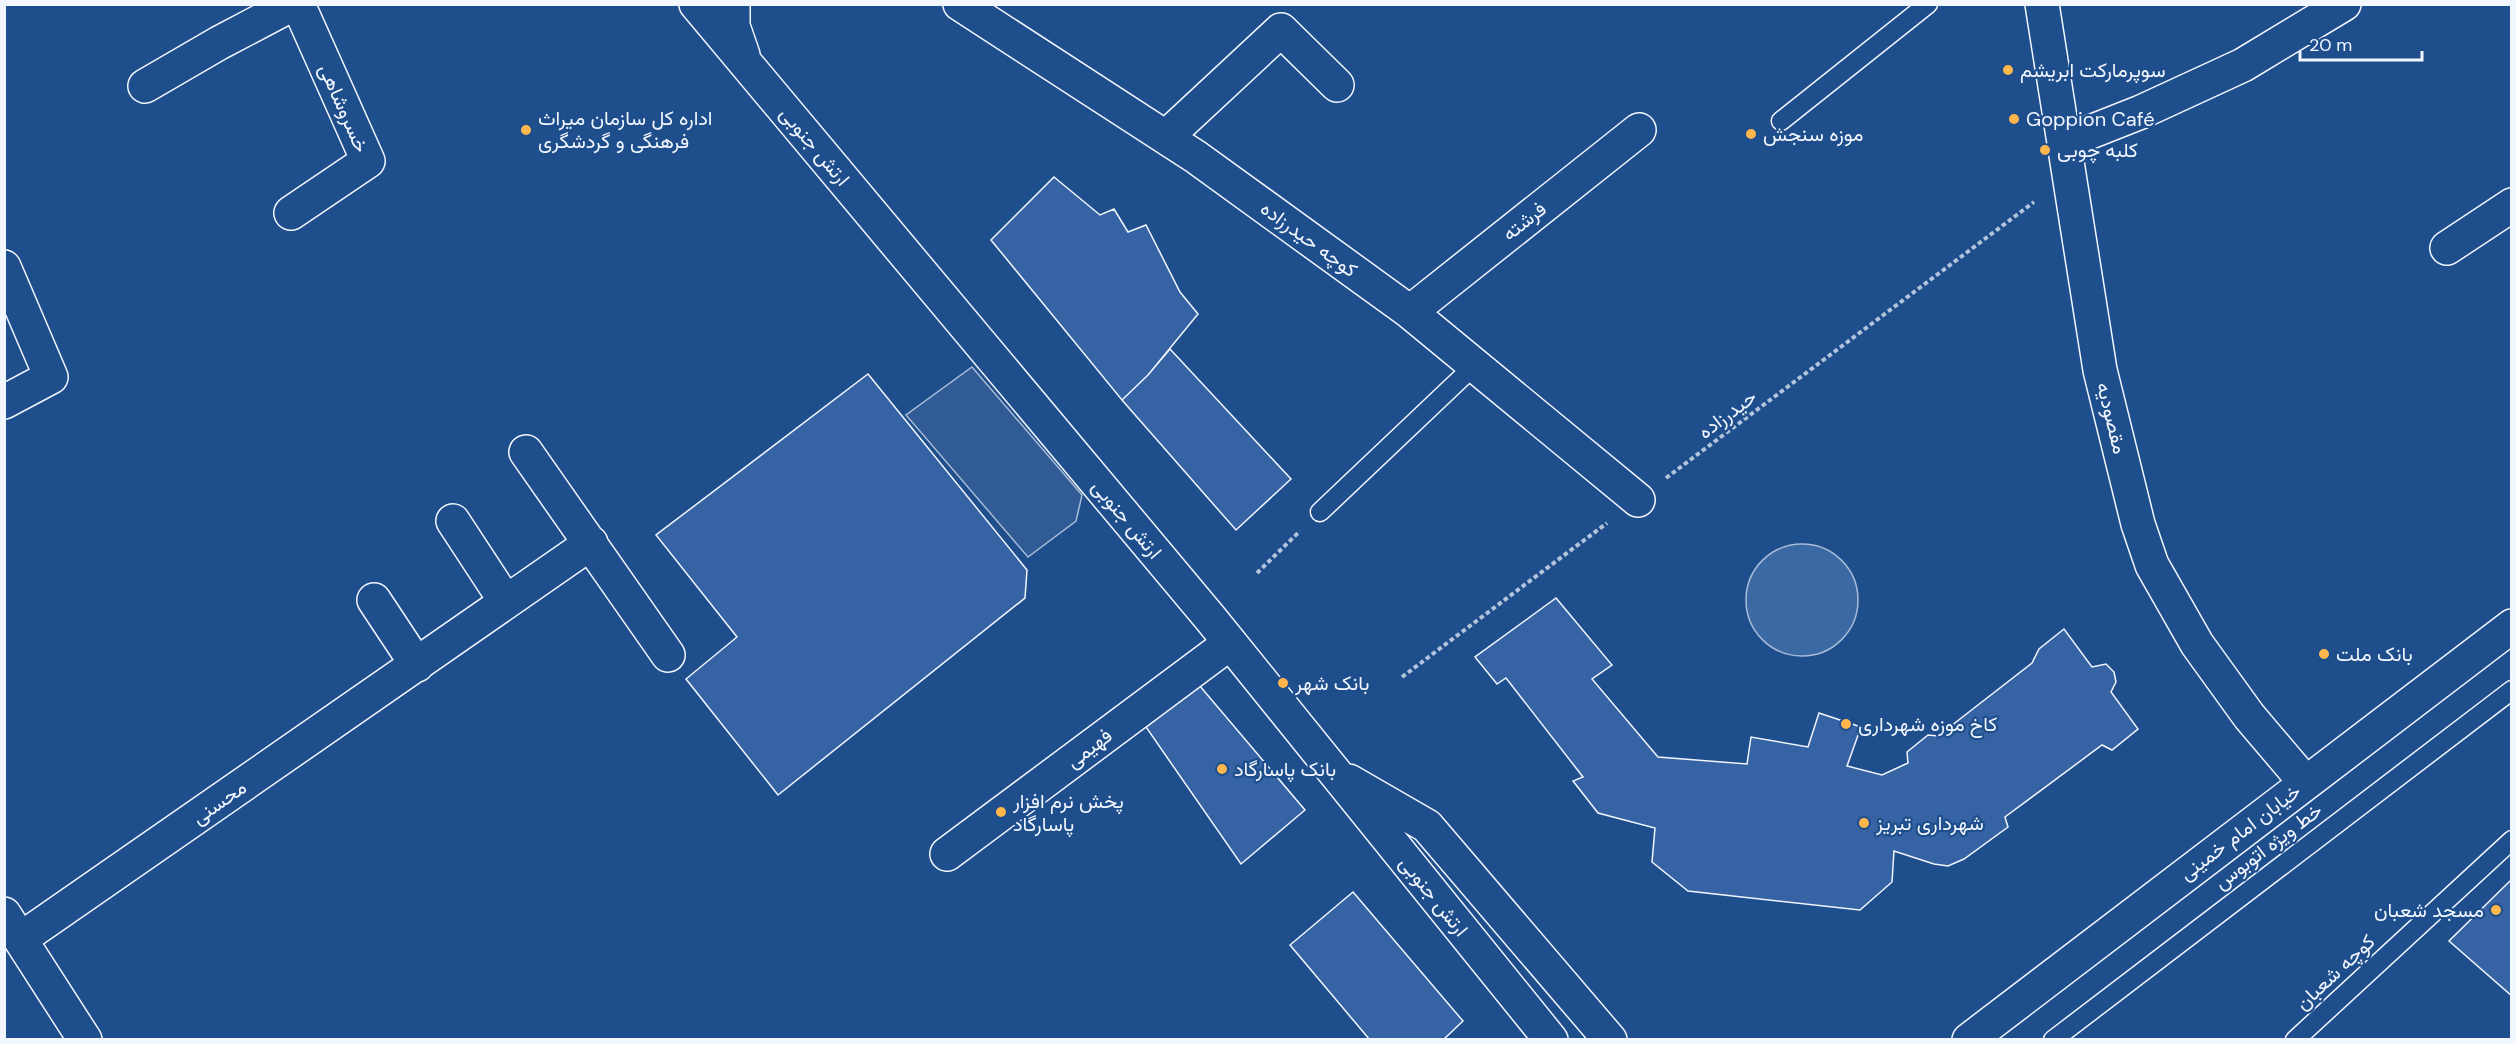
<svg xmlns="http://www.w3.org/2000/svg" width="2516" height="1044" font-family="'DM Sans',Vazirmatn,sans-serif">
<rect width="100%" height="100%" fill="#1f4e8c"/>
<path fill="#305b95" stroke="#a8bbd7" stroke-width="1.5" d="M972 367 1082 495 1076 521 1028 557 906 415Z"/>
<path fill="#3b69a3" stroke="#a8bbd7" stroke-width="1.5" d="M1746 600a56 56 0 1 1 112 0a56 56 0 1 1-112 0Z"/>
<path fill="#3563a3" stroke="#f2f6ff" stroke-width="1.5" d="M1054 177 1100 215 1114 209 1128 232 1146 225 1180 292 1198 314 1148 375 1122 400 991 240Z
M1170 349 1291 479 1236 530 1122 400 1148 375Z
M868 374 1027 570 1025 598 778 795 686 679 737 637 656 535Z
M1556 598 1612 665 1592 679 1658 757 1747 764 1751 737 1808 747 1819 713 1861 727 1847 766 1882 775 1908 763 1907 752 1928 735 1938 736 2032 663 2039 649 2064 629 2092 667 2106 664 2114 672 2116 682 2111 692 2138 729 2112 750 2102 745 2005 817 2008 827 1964 859 1948 866 1934 864 1894 851 1892 882 1860 910 1688 891 1652 862 1655 828 1598 813 1573 781 1583 777 1506 678 1497 684 1475 657Z
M1199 685 1305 810 1241 864 1146 727Z
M2512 879V996L2449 941Z
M1353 892 1463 1021 1443 1040H1370L1290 945Z"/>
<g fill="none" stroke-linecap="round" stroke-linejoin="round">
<defs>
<path id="lane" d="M1781 121 1928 4
M1320 512 1475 365
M2053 1040 2512 690
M2295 1040 2512 840"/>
<path id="street" d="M960 4 1196 157 1410 312 1638 500
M2042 4 2100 370 2138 524 2152 565 2197 644 2249 716 2305 782
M145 86 219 43 293 4
M1166 137 1281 30 1337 85
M2065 142 2141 112 2243 65 2344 4
M291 213 368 161 298 4
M2447 248 2512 205
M4 267 51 377 4 402
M1410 312 1639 130
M526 452 668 655
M453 521 506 602
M374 600 417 665
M947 854 1230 643
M4 914 85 1040
M22 938 591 543"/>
<path id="primary" d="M696 4 1211 619 1551 1040
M733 4V26L743 55
M1349 781 1427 826 1610 1040
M1969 1040 2512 626"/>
</defs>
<use href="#lane" stroke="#f2f6ff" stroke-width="21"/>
<use href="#street" stroke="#f2f6ff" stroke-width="36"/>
<use href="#primary" stroke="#f2f6ff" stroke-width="36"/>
<path stroke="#b3c4dc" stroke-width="4" stroke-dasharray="4.5 3" stroke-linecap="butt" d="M1666 478 2034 202
M1257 573 1300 531
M1402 677 1607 523"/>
<use href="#lane" stroke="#1f4e8c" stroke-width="18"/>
<use href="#street" stroke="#1f4e8c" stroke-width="33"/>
<use href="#primary" stroke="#1f4e8c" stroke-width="33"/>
</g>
<g fill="#ffb74d" stroke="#1f4e8c" stroke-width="2">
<circle cx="2008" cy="70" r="6"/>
<circle cx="2014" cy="119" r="6"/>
<circle cx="526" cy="130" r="6"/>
<circle cx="1751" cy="134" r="6"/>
<circle cx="2045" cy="150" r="6"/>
<circle cx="2324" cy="654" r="6"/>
<circle cx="1283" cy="683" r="6"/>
<circle cx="1846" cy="724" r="6"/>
<circle cx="1222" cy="769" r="6"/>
<circle cx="1001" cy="812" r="6"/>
<circle cx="1864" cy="823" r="6"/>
<circle cx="2496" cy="910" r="6"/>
</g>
<g text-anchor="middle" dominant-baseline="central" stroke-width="4.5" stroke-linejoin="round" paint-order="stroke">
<g font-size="20" fill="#f2f6ff" stroke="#1f4e8c" text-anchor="start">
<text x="2020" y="70">سوپرمارکت ابریشم</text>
<text x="538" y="118">اداره کل سازمان میراث<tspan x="538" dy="23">فرهنگی و گردشگری</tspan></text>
<text x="2026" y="119">Goppion Café</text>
<text x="1763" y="134">موزه سنجش</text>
<text x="2057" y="150">کلبه چوبی</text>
<text x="2336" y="654">بانک ملت</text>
<text x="1295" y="683">بانک شهر</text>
<text x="1858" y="724">کاخ موزه شهرداری</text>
<text x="1234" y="769">بانک پاسارگاد</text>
<text x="1013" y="801">پخش نرم افزار<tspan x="1013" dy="23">پاسارگاد</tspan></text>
<text x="1876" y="823">شهرداری تبریز</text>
<text x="2484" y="910" text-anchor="end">مسجد شعبان</text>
</g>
<g font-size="20" fill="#f2f6ff" stroke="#1f4e8c">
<text transform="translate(344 108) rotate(66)">خسروشاهی</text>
<text transform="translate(815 146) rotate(50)">ارتش جنوبی</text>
<text transform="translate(1524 221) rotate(-38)">فرشته</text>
<text transform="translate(1309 239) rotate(36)">کوچه حیدرزاده</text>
<text transform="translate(1727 414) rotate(-37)">حیدرزاده</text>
<text transform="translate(2112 418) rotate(76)">مقصودیه</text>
<text transform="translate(1127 519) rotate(50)">ارتش جنوبی</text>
<text transform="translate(1089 748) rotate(-37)">فهیمی</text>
<text transform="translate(219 802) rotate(-35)">محسنی</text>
<text transform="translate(2240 832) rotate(-37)">خیابان امام خمینی</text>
<text transform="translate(2268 846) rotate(-37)">خط ویژه اتوبوس</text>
<text transform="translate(1434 896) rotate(51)">ارتش جنوبی</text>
<text transform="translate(2335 972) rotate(-43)">کوچه شعبان</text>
</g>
</g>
<rect width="2516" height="1044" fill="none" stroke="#f2f6ff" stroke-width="12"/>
<path d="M2300 51v9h122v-9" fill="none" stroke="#f2f6ff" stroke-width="3"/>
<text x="2309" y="51" font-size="18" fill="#f2f6ff" stroke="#1f4e8c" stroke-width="4.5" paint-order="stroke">20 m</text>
</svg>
